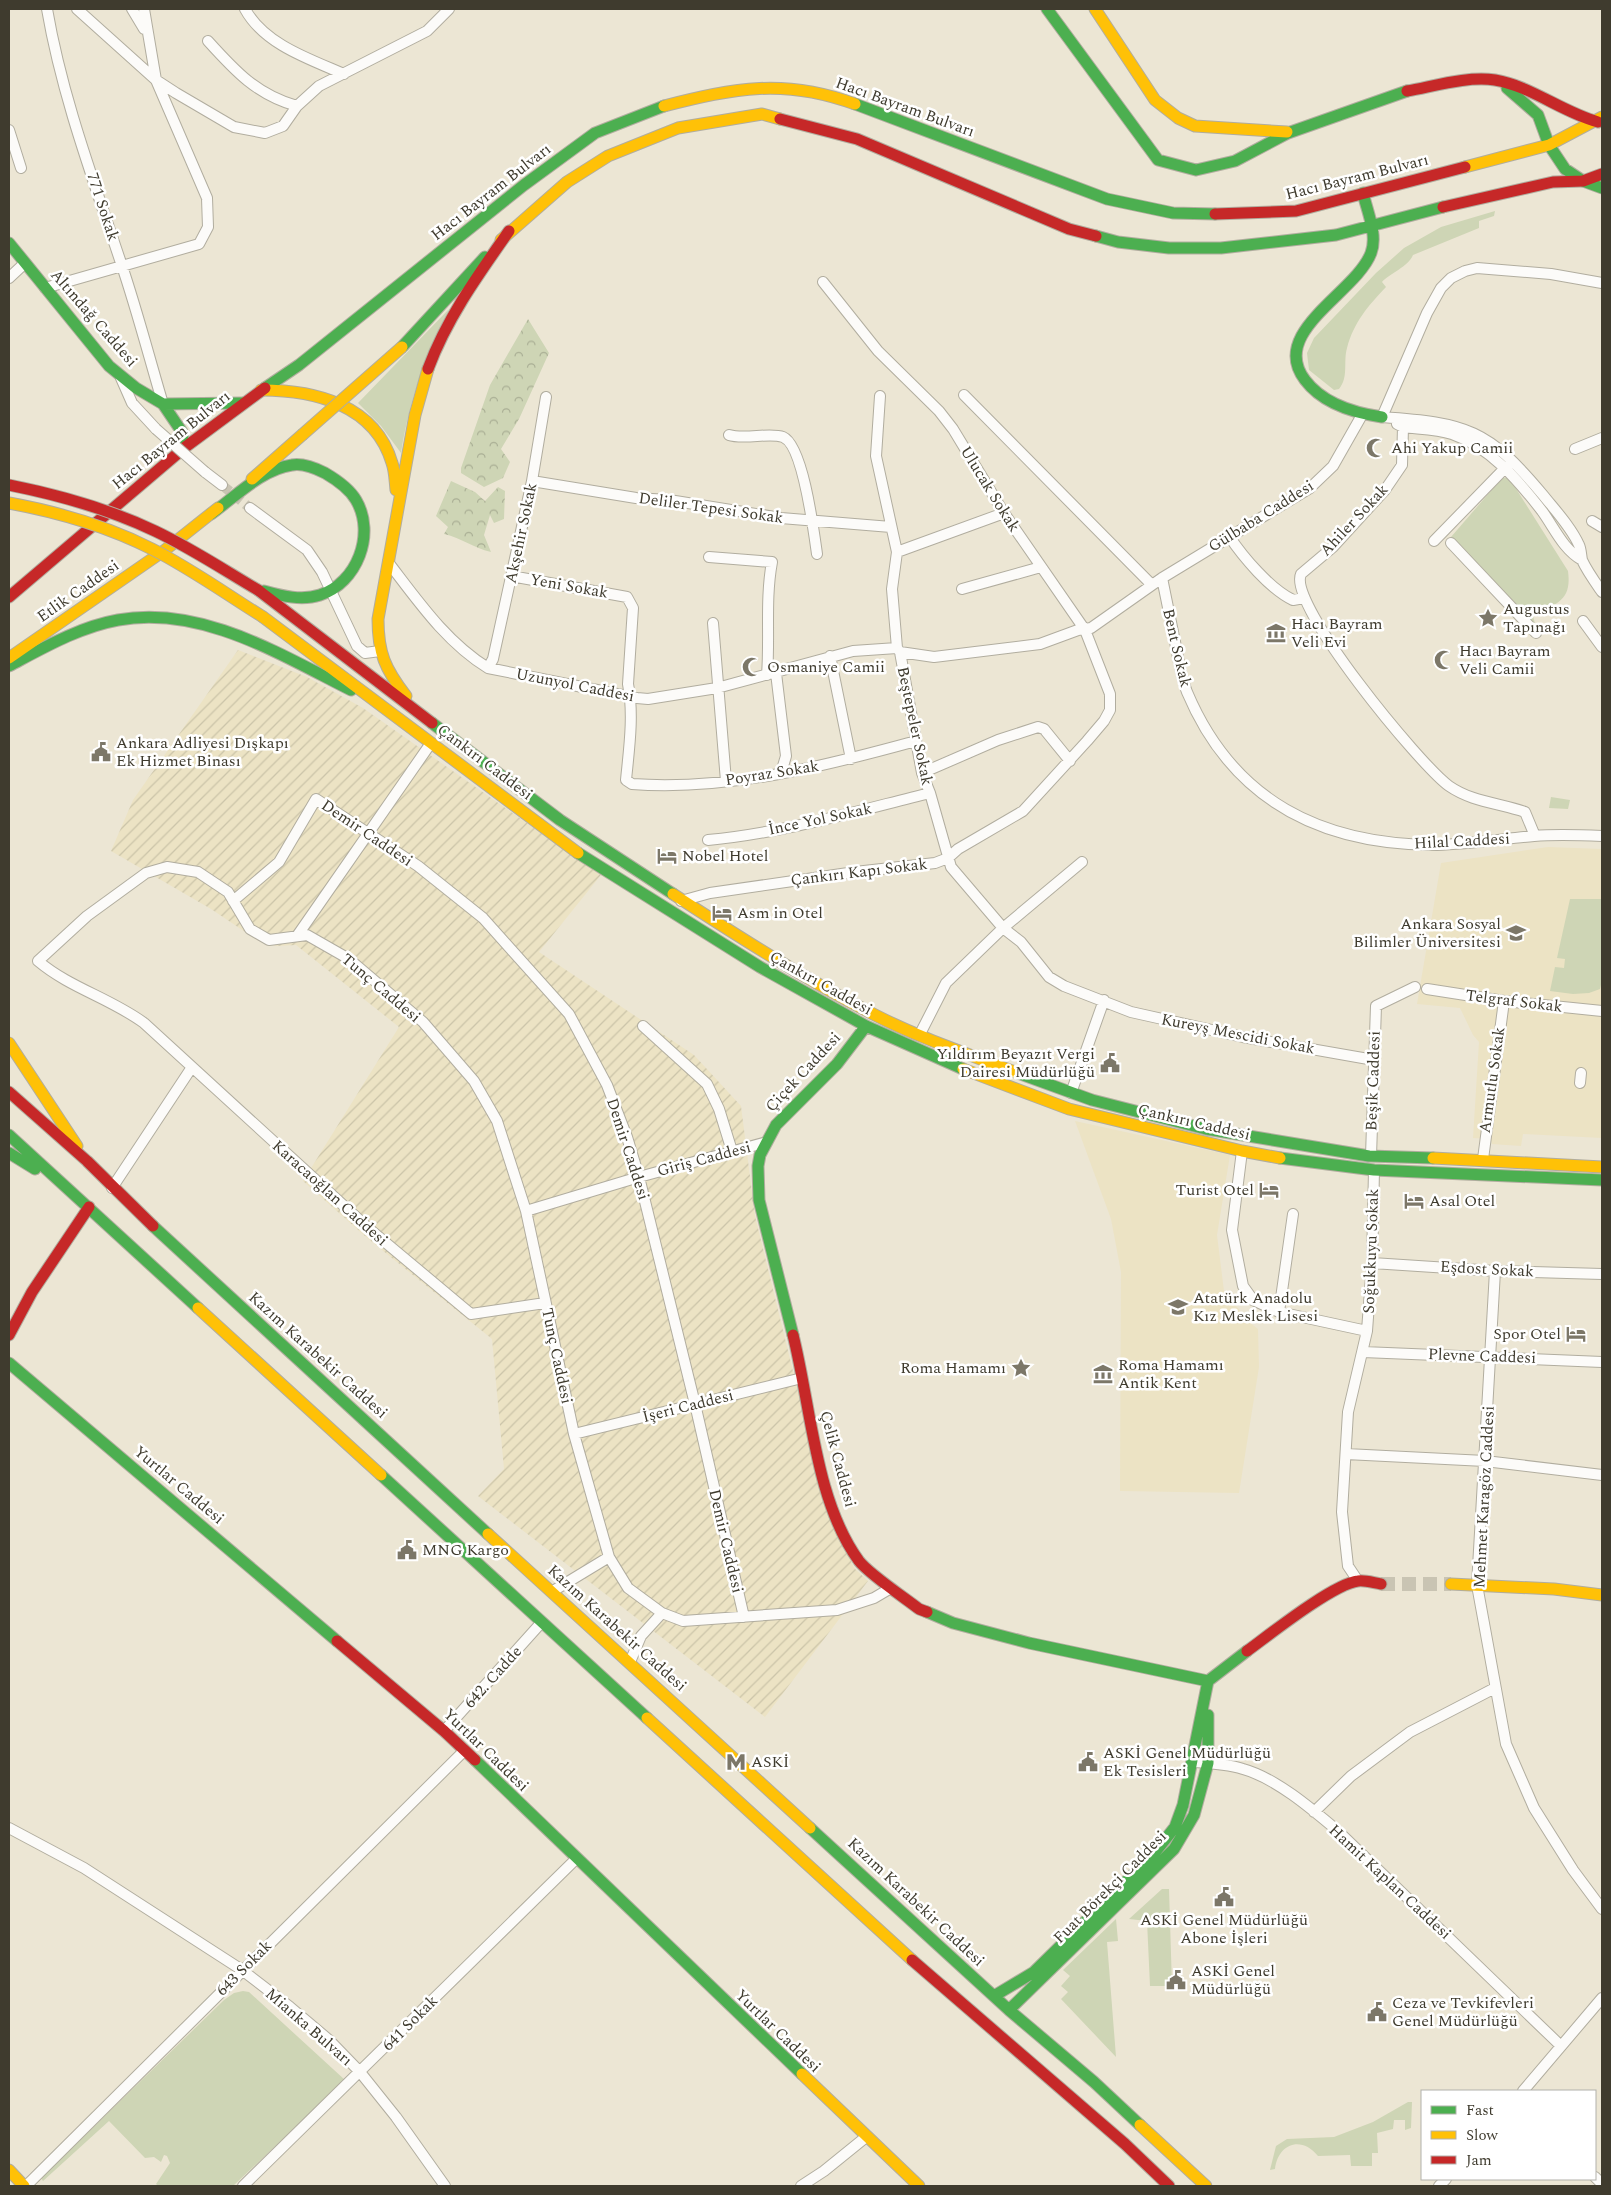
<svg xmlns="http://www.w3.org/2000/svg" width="1611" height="2195" font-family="Spectral,serif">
<defs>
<pattern id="industrial-furrows" width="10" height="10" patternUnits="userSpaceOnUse" patternTransform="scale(1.25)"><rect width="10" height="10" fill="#ece3c4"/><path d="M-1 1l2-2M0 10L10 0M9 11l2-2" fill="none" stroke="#cbc4a9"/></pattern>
<pattern id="forest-crowns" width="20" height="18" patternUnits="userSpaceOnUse" patternTransform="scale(1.25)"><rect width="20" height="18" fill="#ced5b5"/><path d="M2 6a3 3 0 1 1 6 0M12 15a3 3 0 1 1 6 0" fill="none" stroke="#a9ae94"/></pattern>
</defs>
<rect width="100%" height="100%" fill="#ece6d4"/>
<path fill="#ece3c4" d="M1548 847 1602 849V1138L1523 1134 1521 1146 1492 1144 1490 1139 1473 1138 1479 1042 1473 1035 1460 1008 1417 1004 1441 863Z
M1075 1121 1230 1155 1217 1235 1224 1291 1249 1322 1258 1329 1259 1367 1239 1493 1120 1491 1121 1272 1111 1219Z"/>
<path fill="url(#industrial-furrows)" d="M238 650 307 677 363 708 601 875 539 952 694 1055 741 1106 755 1216 825 1502 854 1568 868 1581 765 1717 478 1496 504 1469 492 1339 366 1237 303 1181 399 1027 296 945 276 946 257 940 211 909 111 851 133 800Z"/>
<path fill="#ced5b5" d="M1495 211 1494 216 1479 221V228L1413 255C1408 267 1390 273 1382 282L1386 287C1368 306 1354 322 1347 348 1343 362 1349 377 1339 389L1334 390 1309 370 1307 353 1314 338 1376 273 1404 248 1441 227Z
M449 309C424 359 410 398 401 453L381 426 358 403Z
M1502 478H1508L1515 487 1568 571C1572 601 1557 603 1533 616L1537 631 1451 537Z
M1551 797 1570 800 1568 809 1549 808Z
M1570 899H1602V981L1600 989 1589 993 1573 994 1550 991 1555 967 1564 968 1565 959 1557 958Z
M1162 1889H1169L1172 1986H1150L1147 1921 1129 1919Z
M1116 1919 1118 1941 1107 1942 1116 2057 1061 1999 1068 1992 1061 1986 1070 1976 1063 1970Z
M243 1991 249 1992 345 2080 233 2186H158L156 2184 170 2163 167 2156 164 2155 161 2162 154 2157 145 2158 109 2121 43 2181 41 2178 224 2000 234 1993Z
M1408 2102H1412L1411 2128 1405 2130V2120H1394L1393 2129 1377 2133 1378 2153H1372V2166H1351L1350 2155 1318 2156C1301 2135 1278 2144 1275 2169L1270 2170 1276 2146 1287 2139 1334 2137 1373 2122Z"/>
<path fill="url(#forest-crowns)" d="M528 319 549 353 519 419 501 449 510 462 503 478 484 487 461 473V468L490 385Z
M451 481 475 492 485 501 498 487 505 491 504 519 494 523 490 515 484 535 491 552C473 548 462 538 444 534L448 527 436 516Z"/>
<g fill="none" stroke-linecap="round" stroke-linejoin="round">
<path stroke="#c9c4b3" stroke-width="10" stroke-dasharray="10 5" stroke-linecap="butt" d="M222 485 250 508"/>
<path stroke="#c9c4b3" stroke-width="14" stroke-dasharray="14 7" stroke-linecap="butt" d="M1381 1584H1451"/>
<defs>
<path id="street" d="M47 9C62 96 93 179 121 263 137 310 149 357 163 404
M77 9 156 80 176 93 234 127 265 133 283 126 297 106 319 86 427 31 449 9
M132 9 144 29
M245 9C264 44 309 59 344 74
M208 41C235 71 257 95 297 106
M9 130 21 168
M9 278 25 263
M45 288 199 244 208 227 207 198 156 80 144 9
M121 378 132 403 156 429
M964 395 1151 584
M880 396 876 456 897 552 892 589 897 648
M1382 417 1427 313 1441 288 1451 278 1465 271 1477 268 1551 274 1602 283
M1382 417C1467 423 1488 429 1543 495 1555 510 1571 527 1579 545 1581 549 1581 555 1582 560 1587 571 1595 582 1602 592
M1397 424 1403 427C1419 429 1437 429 1452 434 1490 447 1518 480 1542 511 1555 529 1563 549 1582 560
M1403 427 1402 465 1385 490 1333 547 1301 574C1287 604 1420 765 1449 786 1472 802 1499 803 1525 812L1535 836
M729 435C744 440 770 432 783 437 803 445 814 533 817 554
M1575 449 1602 438
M205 472 222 485
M532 481 636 498 669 500 781 518 891 527
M250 508 307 550 322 572 357 646 365 653 380 651
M1592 521 1602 527
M1229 536C1243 557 1270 589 1293 600L1304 598
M1434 541 1509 464
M1451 543 1536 633
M897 552 1004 513
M709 557 772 562C765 600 770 637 767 675
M388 562C418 601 446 642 488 668L637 698 648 699 717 688 853 651 897 648 900 652 934 657 1040 644 1078 630 1091 628 1162 578 1310 488 1333 466 1362 415
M511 576 627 597 633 608 628 684C634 715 629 749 626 780L632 784C728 791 825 766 916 741
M1162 578C1166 597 1170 617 1174 637 1178 655 1180 675 1187 692 1233 801 1321 845 1437 845 1469 844 1502 839 1534 836 1557 834 1580 835 1602 836
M962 589 1041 567
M1583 621 1602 647
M713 623 726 781
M900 652 922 773 930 793 951 867 1003 928 1021 942 1049 977 1064 986 1131 1012 1243 1037 1374 1060
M830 656 851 759
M488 668 493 659 532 481 546 397
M776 673 786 756 781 773
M922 773 998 740 1038 727 1044 729 1070 761
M708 840C783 833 857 811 930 793
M233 901 279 862 316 799 418 866 483 918 569 1014 607 1085 627 1137 639 1177 695 1404 744 1617
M681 901 710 893 855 872 935 863 948 858 958 849 1023 811 1087 741 1104 721 1110 710V694L1085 630 1004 513 953 429 939 411 878 351 823 282
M297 936 431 743
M1427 989 1504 1001 1602 1011
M643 1026 707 1084 719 1109 732 1151
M920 1034 946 983 1003 928 1082 862
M1580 1083 1581 1073
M1071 1093 1104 1000
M1242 1151 1232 1230 1243 1286 1253 1300 1279 1312 1367 1331
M1371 1156 1376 1006 1415 987
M1483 1159 1504 1001
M112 1188 192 1067
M526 1211 639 1177 767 1142
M1372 1263 1495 1271 1602 1274
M1495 1271 1477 1585 1506 1744 1534 1808 1573 1870 1602 1909
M545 1303 471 1314 367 1227 144 1023C110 998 70 988 38 961L87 916 146 873 167 867 198 872 228 892 250 929 269 940 307 935 349 959 423 1022 474 1081 497 1121 526 1211 574 1434 609 1557 628 1588 662 1613 683 1621 837 1610 874 1598 891 1588
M1279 1312 1293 1214
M1363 1352 1602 1362
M574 1434 802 1378
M1346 1454 1485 1461 1602 1475
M1358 1581 1348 1566 1342 1512 1348 1412 1367 1331 1372 1263 1374 1170
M553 1591 609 1557
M630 1662 641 1636 662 1613
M444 1731 541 1623
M1193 1762C1209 1763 1227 1764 1243 1769 1276 1778 1313 1810 1339 1832L1561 2046
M1314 1812 1351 1776 1410 1732 1495 1688
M9 1828 84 1868 242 1970 290 2007 329 2040 360 2072 396 2117 445 2186
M1523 2091 1602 1998
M1595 2177 1602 2184
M26 2186 464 1751
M243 2186 576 1859
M801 2186 824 2171 866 2137
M1439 2186 1446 2179"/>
<path id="fast" d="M1047 9 1158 160 1196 170 1235 161 1288 133 1407 91
M1507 88 1538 115 1549 145 1565 169 1583 181 1602 188
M855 104 1107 199 1173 213 1215 214
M1363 193C1367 211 1378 235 1371 253 1356 293 1268 332 1305 380 1323 404 1354 413 1382 417
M1096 236 1118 242 1169 248H1221L1336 235 1443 207
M9 243 109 366 136 388 163 404 182 432 184 448
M402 347 485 257
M265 388 299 365 524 185 595 133 664 106
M163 404 243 403
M211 514C235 497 262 469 292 465 303 463 315 468 325 473 337 480 349 488 356 500 376 534 357 583 320 595 302 601 282 596 264 591
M9 666C43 648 79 627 118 620 201 605 279 654 351 690
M432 723 560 820 673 894
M578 853 760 967 866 1026 963 1069
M1015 1072 1092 1100 1206 1129 1369 1156 1433 1158
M9 1135 198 1308
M9 1153 35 1169
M1280 1158 1374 1170 1602 1180
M153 1226 488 1534
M793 1335 759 1200 758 1166 760 1155 776 1125 837 1064 866 1026
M9 1363 337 1641
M381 1475 647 1718
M927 1612 953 1623 1029 1643 1208 1681
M475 1760 802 2074
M810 1828 1009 2010 1094 2082 1140 2125
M994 1996 1034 1972 1152 1856 1175 1827 1183 1805 1208 1681 1247 1651
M1009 2010 1174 1849 1194 1815 1208 1763V1715"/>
<path id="slow" d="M1095 9 1155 100 1178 118 1195 126 1287 132
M664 106C735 88 784 78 855 104
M1465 167 1549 145 1602 117
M501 240 567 182 608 156 678 128 762 114 780 119
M261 390C315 390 375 405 392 463 395 471 395 481 396 490
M252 479 302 435
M263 617 578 853
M9 658 165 550 218 508
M406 696C385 669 378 653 378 619L415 415 428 369
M673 894C739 937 805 979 875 1015 920 1038 968 1054 1015 1072
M9 1043 77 1146
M963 1069 1069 1109 1242 1151 1280 1158
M1433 1158 1602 1167
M198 1308 381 1475
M488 1534 810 1828
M1451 1584 1554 1589 1602 1595
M647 1718 912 1960
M802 2074 919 2186
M1140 2125 1206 2186
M9 2170 24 2186"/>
<path id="jam" d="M1407 91C1435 86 1467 76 1495 80 1531 86 1562 112 1598 122
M780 119 857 139 1069 229 1096 236
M1443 207 1553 182 1583 181 1602 174
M1215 214 1296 211 1465 167
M428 369C447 318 478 275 509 231
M258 590 432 723
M9 597 184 448 265 388
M9 1092 87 1161 153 1226
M9 1335 32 1292 89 1207
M793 1335C811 1406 815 1501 859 1561 869 1574 905 1598 919 1609L927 1612
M337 1641 444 1731 475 1760
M1247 1651C1269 1635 1333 1584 1358 1581 1365 1580 1374 1583 1381 1584
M912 1960 1125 2144 1169 2186"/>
</defs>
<use href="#street" stroke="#b1ad9f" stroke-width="12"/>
<use href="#fast" stroke="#b1ad9f" stroke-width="13"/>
<use href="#slow" stroke="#b1ad9f" stroke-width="13"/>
<use href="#jam" stroke="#b1ad9f" stroke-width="13"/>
<use href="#street" stroke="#fcfbf9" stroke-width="10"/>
<use href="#fast" stroke="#4caf50" stroke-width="11"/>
<use href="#slow" stroke="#ffc107" stroke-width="11"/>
<use href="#jam" stroke="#c62828" stroke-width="11"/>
<defs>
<path id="street-bridge" d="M156 429 205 472"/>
<path id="slow-bridge" d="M302 435 402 347
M9 503C58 512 107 526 152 549 190 568 226 594 263 617"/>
<path id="jam-bridge" d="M9 485C59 495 109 509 155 531 191 548 224 570 258 590"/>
</defs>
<use href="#street-bridge" stroke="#b1ad9f" stroke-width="12" stroke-linecap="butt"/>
<use href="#slow-bridge" stroke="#b1ad9f" stroke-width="13" stroke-linecap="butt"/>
<use href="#jam-bridge" stroke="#b1ad9f" stroke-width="13" stroke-linecap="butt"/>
<use href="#street-bridge" stroke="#fcfbf9" stroke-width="10"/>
<use href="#slow-bridge" stroke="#ffc107" stroke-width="11"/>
<use href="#jam-bridge" stroke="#c62828" stroke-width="11"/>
</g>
<defs>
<symbol id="mosque-bare" viewBox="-9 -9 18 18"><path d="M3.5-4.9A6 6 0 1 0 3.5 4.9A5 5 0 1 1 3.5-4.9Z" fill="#7c7768" stroke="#fff" stroke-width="2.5" paint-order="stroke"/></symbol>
<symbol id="sight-bare" viewBox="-9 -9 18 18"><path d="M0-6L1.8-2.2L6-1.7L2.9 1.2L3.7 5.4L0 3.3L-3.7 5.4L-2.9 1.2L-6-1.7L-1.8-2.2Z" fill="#7c7768" stroke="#fff" stroke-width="2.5" paint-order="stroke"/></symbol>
<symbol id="museum-bare" viewBox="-9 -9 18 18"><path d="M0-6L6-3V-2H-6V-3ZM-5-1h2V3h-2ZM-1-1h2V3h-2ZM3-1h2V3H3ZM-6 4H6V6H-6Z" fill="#7c7768" stroke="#fff" stroke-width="2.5" paint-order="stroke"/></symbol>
<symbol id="civic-bare" viewBox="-9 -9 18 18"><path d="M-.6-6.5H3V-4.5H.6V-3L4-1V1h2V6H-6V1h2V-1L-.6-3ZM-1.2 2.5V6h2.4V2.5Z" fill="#7c7768" stroke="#fff" stroke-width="2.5" paint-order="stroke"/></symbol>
<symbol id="hotel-bare" viewBox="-9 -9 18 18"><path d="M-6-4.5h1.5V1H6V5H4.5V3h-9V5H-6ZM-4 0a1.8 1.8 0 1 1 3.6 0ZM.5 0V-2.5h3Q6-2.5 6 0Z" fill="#7c7768" stroke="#fff" stroke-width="2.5" paint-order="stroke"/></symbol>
<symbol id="university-bare" viewBox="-9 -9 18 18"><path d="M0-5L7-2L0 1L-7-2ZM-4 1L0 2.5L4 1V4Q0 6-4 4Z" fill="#7c7768" stroke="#fff" stroke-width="2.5" paint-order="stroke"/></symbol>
<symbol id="school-bare" viewBox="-9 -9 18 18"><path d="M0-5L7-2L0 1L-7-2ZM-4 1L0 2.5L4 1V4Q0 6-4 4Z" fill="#7c7768" stroke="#fff" stroke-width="2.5" paint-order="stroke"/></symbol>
<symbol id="metro-bare" viewBox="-9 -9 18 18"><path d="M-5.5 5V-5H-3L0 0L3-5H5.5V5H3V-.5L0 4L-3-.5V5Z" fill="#7c7768" stroke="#fff" stroke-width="2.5" paint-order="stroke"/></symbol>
</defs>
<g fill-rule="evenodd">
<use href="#mosque-bare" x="1362" y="434" width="28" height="28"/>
<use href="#sight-bare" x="1474" y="604" width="28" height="28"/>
<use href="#museum-bare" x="1262" y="619" width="28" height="28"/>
<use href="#mosque-bare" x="1430" y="646" width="28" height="28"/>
<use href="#mosque-bare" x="738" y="653" width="28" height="28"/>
<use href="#civic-bare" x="87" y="738" width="28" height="28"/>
<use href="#hotel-bare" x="653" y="842" width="28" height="28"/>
<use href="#hotel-bare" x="708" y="899" width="28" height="28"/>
<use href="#university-bare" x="1502" y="919" width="28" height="28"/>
<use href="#civic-bare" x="1096" y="1049" width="28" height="28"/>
<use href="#hotel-bare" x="1255" y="1176" width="28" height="28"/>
<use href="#hotel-bare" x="1400" y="1187" width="28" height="28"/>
<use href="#school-bare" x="1164" y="1293" width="28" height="28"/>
<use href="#hotel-bare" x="1562" y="1320" width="28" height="28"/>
<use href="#sight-bare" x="1007" y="1354" width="28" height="28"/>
<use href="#museum-bare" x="1089" y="1360" width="28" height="28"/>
<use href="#civic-bare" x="393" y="1536" width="28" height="28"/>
<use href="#metro-bare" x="722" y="1748" width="28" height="28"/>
<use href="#civic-bare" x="1074" y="1748" width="28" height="28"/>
<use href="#civic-bare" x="1210" y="1883" width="28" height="28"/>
<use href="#civic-bare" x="1162" y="1966" width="28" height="28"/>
<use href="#civic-bare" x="1363" y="1998" width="28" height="28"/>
</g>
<g text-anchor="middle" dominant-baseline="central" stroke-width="5" stroke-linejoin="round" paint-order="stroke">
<g font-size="16" fill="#3f3b2e" stroke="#fff">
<text transform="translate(905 107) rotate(20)">Hacı Bayram Bulvarı</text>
<text transform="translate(1357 177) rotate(-14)">Hacı Bayram Bulvarı</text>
<text transform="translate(491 192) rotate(-38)">Hacı Bayram Bulvarı</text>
<text transform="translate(103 207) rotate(72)">771 Sokak</text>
<text transform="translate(94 318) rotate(49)">Altındağ Caddesi</text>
<text transform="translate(171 440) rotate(-39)">Hacı Bayram Bulvarı</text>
<text transform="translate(990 489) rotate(58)">Ulucak Sokak</text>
<text transform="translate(711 508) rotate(8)">Deliler Tepesi Sokak</text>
<text transform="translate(1261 516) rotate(-32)">Gülbaba Caddesi</text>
<text transform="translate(1354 520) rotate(-47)">Ahiler Sokak</text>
<text transform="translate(521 533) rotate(-78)">Akşehir Sokak</text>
<text transform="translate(569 586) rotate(10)">Yeni Sokak</text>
<text transform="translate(78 591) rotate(-35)">Etlik Caddesi</text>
<text transform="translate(1177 648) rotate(77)">Bent Sokak</text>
<text transform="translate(575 685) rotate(11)">Uzunyol Caddesi</text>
<text transform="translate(915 726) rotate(78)">Beştepeler Sokak</text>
<text transform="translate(485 762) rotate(37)">Çankırı Caddesi</text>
<text transform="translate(772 773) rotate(-9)">Poyraz Sokak</text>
<text transform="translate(820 819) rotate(-12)">İnce Yol Sokak</text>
<text transform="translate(367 833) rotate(34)">Demir Caddesi</text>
<text transform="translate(1462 841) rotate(-3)">Hilal Caddesi</text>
<text transform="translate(859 872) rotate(-7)">Çankırı Kapı Sokak</text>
<text transform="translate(821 983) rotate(29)">Çankırı Caddesi</text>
<text transform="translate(381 988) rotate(40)">Tunç Caddesi</text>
<text transform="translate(1514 1001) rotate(7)">Telgraf Sokak</text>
<text transform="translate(1238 1034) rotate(11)">Kureyş Mescidi Sokak</text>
<text transform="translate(803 1072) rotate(-47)">Çiçek Caddesi</text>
<text transform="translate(1492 1080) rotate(-82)">Armutlu Sokak</text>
<text transform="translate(1373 1081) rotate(-88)">Beşik Caddesi</text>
<text transform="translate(1194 1122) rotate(13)">Çankırı Caddesi</text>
<text transform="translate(628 1149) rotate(72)">Demir Caddesi</text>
<text transform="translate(704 1159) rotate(-15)">Giriş Caddesi</text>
<text transform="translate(330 1193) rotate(42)">Karacaoğlan Caddesi</text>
<text transform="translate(1371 1251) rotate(-88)">Soğukkuyu Sokak</text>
<text transform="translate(1487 1269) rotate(3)">Eşdost Sokak</text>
<text transform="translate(318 1355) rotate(42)">Kazım Karabekir Caddesi</text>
<text transform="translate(557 1356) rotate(78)">Tunç Caddesi</text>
<text transform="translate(1482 1356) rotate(2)">Plevne Caddesi</text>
<text transform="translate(688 1406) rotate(-14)">İşeri Caddesi</text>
<text transform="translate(838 1459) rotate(75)">Çelik Caddesi</text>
<text transform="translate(179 1485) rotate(40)">Yurtlar Caddesi</text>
<text transform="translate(1484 1497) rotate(-87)">Mehmet Karagöz Caddesi</text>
<text transform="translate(726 1541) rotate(77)">Demir Caddesi</text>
<text transform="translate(617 1628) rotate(42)">Kazım Karabekir Caddesi</text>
<text transform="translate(493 1677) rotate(-48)">642. Cadde</text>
<text transform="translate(486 1750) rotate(44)">Yurtlar Caddesi</text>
<text transform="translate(1390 1882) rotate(43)">Hamit Kaplan Caddesi</text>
<text transform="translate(1110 1887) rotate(-45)">Fuat Börekçi Caddesi</text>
<text transform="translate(916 1902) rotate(43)">Kazım Karabekir Caddesi</text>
<text transform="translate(244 1968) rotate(-45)">643 Sokak</text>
<text transform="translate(410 2023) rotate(-45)">641 Sokak</text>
<text transform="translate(309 2027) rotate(41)">Mianka Bulvarı</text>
<text transform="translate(778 2031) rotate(44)">Yurtlar Caddesi</text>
</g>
<g font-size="16" fill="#3f3b2e" stroke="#fff" text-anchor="start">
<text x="1391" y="448">Ahi Yakup Camii</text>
<text x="1503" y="609">Augustus<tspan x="1503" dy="18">Tapınağı</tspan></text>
<text x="1291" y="624">Hacı Bayram<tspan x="1291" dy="18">Veli Evi</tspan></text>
<text x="1459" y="651">Hacı Bayram<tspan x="1459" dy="18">Veli Camii</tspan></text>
<text x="767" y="667">Osmaniye Camii</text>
<text x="116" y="743">Ankara Adliyesi Dışkapı<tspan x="116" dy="18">Ek Hizmet Binası</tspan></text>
<text x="682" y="856">Nobel Hotel</text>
<text x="737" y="913">Asm in Otel</text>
<text x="1501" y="924" text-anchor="end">Ankara Sosyal<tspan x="1501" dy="18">Bilimler Üniversitesi</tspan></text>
<text x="1095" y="1054" text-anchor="end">Yıldırım Beyazıt Vergi<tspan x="1095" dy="18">Dairesi Müdürlüğü</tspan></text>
<text x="1254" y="1190" text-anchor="end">Turist Otel</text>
<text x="1429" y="1201">Asal Otel</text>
<text x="1193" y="1298">Atatürk Anadolu<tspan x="1193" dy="18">Kız Meslek Lisesi</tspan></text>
<text x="1561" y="1334" text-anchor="end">Spor Otel</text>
<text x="1118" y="1365">Roma Hamamı<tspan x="1118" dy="18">Antik Kent</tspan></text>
<text x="1006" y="1368" text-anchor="end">Roma Hamamı</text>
<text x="422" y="1550">MNG Kargo</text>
<text x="1103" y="1753">ASKİ Genel Müdürlüğü<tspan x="1103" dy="18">Ek Tesisleri</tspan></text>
<text x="751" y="1762">ASKİ</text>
<text x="1224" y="1920" text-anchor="middle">ASKİ Genel Müdürlüğü<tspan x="1224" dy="18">Abone İşleri</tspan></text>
<text x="1191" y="1971">ASKİ Genel<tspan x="1191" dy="18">Müdürlüğü</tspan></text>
<text x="1392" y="2003">Ceza ve Tevkifevleri<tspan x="1392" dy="18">Genel Müdürlüğü</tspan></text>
</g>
</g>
<rect width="1611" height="2195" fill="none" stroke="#3f3b2e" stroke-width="20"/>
<rect x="1421" y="2090" width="175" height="90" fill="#ffffff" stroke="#b2b1ab"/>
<rect x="1431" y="2106" width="25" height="8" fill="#4caf50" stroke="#b2b1ab"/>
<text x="1466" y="2115" font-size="15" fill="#3f3b2e">Fast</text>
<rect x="1431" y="2131" width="25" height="8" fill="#ffc107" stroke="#b2b1ab"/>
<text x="1466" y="2140" font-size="15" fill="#3f3b2e">Slow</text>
<rect x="1431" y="2156" width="25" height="8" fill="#c62828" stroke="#b2b1ab"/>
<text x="1466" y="2165" font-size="15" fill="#3f3b2e">Jam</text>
</svg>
